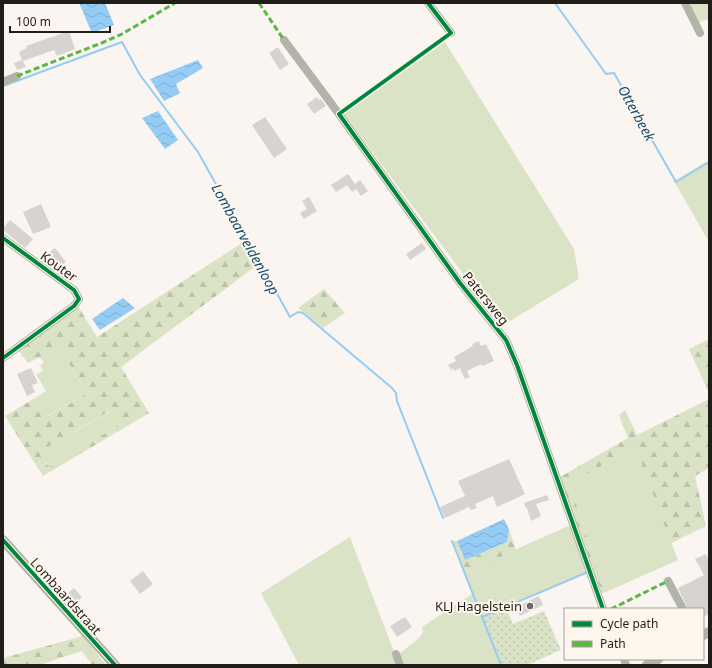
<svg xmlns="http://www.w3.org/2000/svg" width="712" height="668" font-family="'Noto Sans',sans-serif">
<defs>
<pattern id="forest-firs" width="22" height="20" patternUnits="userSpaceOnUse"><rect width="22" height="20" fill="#dae3c5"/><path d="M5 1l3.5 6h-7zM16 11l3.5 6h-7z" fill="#bbc2a9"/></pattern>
<pattern id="park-dots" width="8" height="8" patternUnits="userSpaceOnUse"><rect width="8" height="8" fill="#dae3c5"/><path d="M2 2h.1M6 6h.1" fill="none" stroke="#bbc2a9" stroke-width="1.8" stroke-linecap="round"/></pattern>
<pattern id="water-waves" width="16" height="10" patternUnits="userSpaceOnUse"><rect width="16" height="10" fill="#94ccf5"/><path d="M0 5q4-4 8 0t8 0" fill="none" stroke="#7fafd1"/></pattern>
</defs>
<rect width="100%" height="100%" fill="#faf5f0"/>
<path fill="#dae3c5" d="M687 3H709V19L697 23Z
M445 42 574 249 579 279 502 326 344 114Z
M709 160V242L674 181Z
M59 348 88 393 47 416 35 398 46 391 36 374 43 371 40 365 44 363 40 357Z
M111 411 119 425 49 467 39 452Z
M636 448 678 560 606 592 569 483Z
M571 525 589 572 482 617 501 665H403L399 654 419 638 423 633 422 627 472 594 464 572Z
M350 537 399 665H299L261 593Z"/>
<path fill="url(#forest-firs)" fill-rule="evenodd" d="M245 241 260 263 121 367 149 413 43 476 5 416 35 398 48 416 88 393 59 348 28 363 18 350 78 306 97 337ZM110 411 119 425 49 467 39 452Z
M324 289 345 313 323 328 298 308Z
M709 339V393L689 349Z
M709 399V468L695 476 706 526 671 543 636 448 569 483 606 592 602 593 560 477 628 438 619 415 625 410 637 435Z
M509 529 516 550 464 572 452 541H457L465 560 507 542Z
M83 636 106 665H92L82 651 39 665H3V658Z"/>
<path fill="url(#park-dots)" d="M506 607 513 624 544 611 561 650 527 665H501L482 617Z"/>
<path fill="url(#water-waves)" d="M79 3H105L114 25 92 33Z
M198 60 203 68 176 84 180 93 164 101 150 79Z
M158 111 178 140 165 149 142 118Z
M123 298 135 308 100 330 92 319Z
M504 519 509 529 507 542 465 560 457 541Z"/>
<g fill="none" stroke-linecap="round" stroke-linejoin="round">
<path stroke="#94ccf5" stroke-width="2" d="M555 3 606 74 614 73 676 182 709 162
M3 86 122 42 140 75 198 152 290 317 298 312 303 313 392 388 396 393 397 401 443 518
M452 541 501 665
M482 617 588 572"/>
</g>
<path fill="#d7d3d0" d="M69 31 75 49 57 56 54 50 48 52 23 61 26 67 17 70 14 63 22 60 19 52 27 48 26 46Z
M278 47 289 64 280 70 269 53Z
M317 97 319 100 321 99 326 106 314 114 307 104Z
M265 117 287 149 274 158 252 125Z
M348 174 355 184 360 180 368 191 361 196 356 189 352 192 347 185 336 192 331 185Z
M309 197 317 211 304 219 300 213 307 209 302 201Z
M41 204 51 227 33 234 23 212Z
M10 220 33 239 25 248 3 230V228Z
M422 243 426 249 410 260 406 254Z
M55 248 66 262 57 268 46 255Z
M479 341 481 346 486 344 494 361 482 366 481 364 467 371 470 377 465 379 460 368 454 371 453 368 451 370 448 365 456 361 454 357 473 346 472 344Z
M31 368 38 383 32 385 35 392 27 396 17 374Z
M509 459 525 494 497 507 493 496 475 504 477 508 471 510 469 507 445 518 440 507 465 496 458 481Z
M547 495 549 500 536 504 541 516 531 521 527 508H526L524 503Z
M706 554 709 560V614L703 617V609H688L678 588 704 575 695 559Z
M143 571 153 584 140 594 130 581Z
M74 588 82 597 75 605 66 595Z
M539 596 543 605 520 616 516 607Z
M405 617 412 627 397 637 390 626Z"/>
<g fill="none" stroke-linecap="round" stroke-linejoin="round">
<path stroke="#b1b4a7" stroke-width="8" d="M428 3 451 33
M685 3 700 33
M284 40 339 114 460 283 506 340 517 365 603 609
M3 82 17 76
M3 238 74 290 79 299 74 306 3 358
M668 581 683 609
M396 654 400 665
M624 659 626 665"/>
<path stroke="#b1b4a7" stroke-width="10" d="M3 540 115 665
M703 635 709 632
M647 665 658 659"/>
<path stroke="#58b947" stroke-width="3" stroke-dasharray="6 3" stroke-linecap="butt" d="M259 3 284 40
M17 76 104 42 122 34 175 3
M611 609 668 581"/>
<defs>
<path id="cycleway" d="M428 3 451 33 339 114 460 283 506 340 517 365 603 609
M3 238 74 290 79 299 74 306 3 358
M3 540 115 665"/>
</defs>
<use href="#cycleway" stroke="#fef5ec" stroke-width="6"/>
<use href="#cycleway" stroke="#00873e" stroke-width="4"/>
</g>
<circle fill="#6d6965" stroke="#fef5ec" stroke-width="1.5" cx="530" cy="606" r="4"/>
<g text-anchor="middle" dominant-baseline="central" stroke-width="4" stroke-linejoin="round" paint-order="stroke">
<g font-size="13" fill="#211e1a" stroke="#fef5ec">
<text transform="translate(59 266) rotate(36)">Kouter</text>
<text transform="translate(486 298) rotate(51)">Patersweg</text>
<text transform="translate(66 596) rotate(48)">Lombaardstraat</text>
</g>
<g font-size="13" fill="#211e1a" stroke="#fef5ec" text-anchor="end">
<text x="522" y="606">KLJ Hagelstein</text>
</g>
<g font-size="14" font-style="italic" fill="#0f4e75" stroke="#fef5ec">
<text transform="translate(637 113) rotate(61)">Otterbeek</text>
<text transform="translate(246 239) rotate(61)">Lombaarveldenloop</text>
</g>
</g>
<rect width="712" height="668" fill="none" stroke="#211e1a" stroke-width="8"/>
<rect x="564" y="608" width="140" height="52" fill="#fef5ec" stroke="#a69f98"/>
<rect x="572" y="621" width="20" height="6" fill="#00873e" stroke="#a69f98"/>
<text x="600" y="628" font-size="12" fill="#211e1a">Cycle path</text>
<rect x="572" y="641" width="20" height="6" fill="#58b947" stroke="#a69f98"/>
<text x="600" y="648" font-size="12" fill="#211e1a">Path</text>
<path d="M10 26v6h100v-6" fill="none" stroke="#211e1a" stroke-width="2"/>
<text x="16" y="26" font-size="12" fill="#211e1a" stroke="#fef5ec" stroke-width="3" paint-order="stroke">100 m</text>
</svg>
